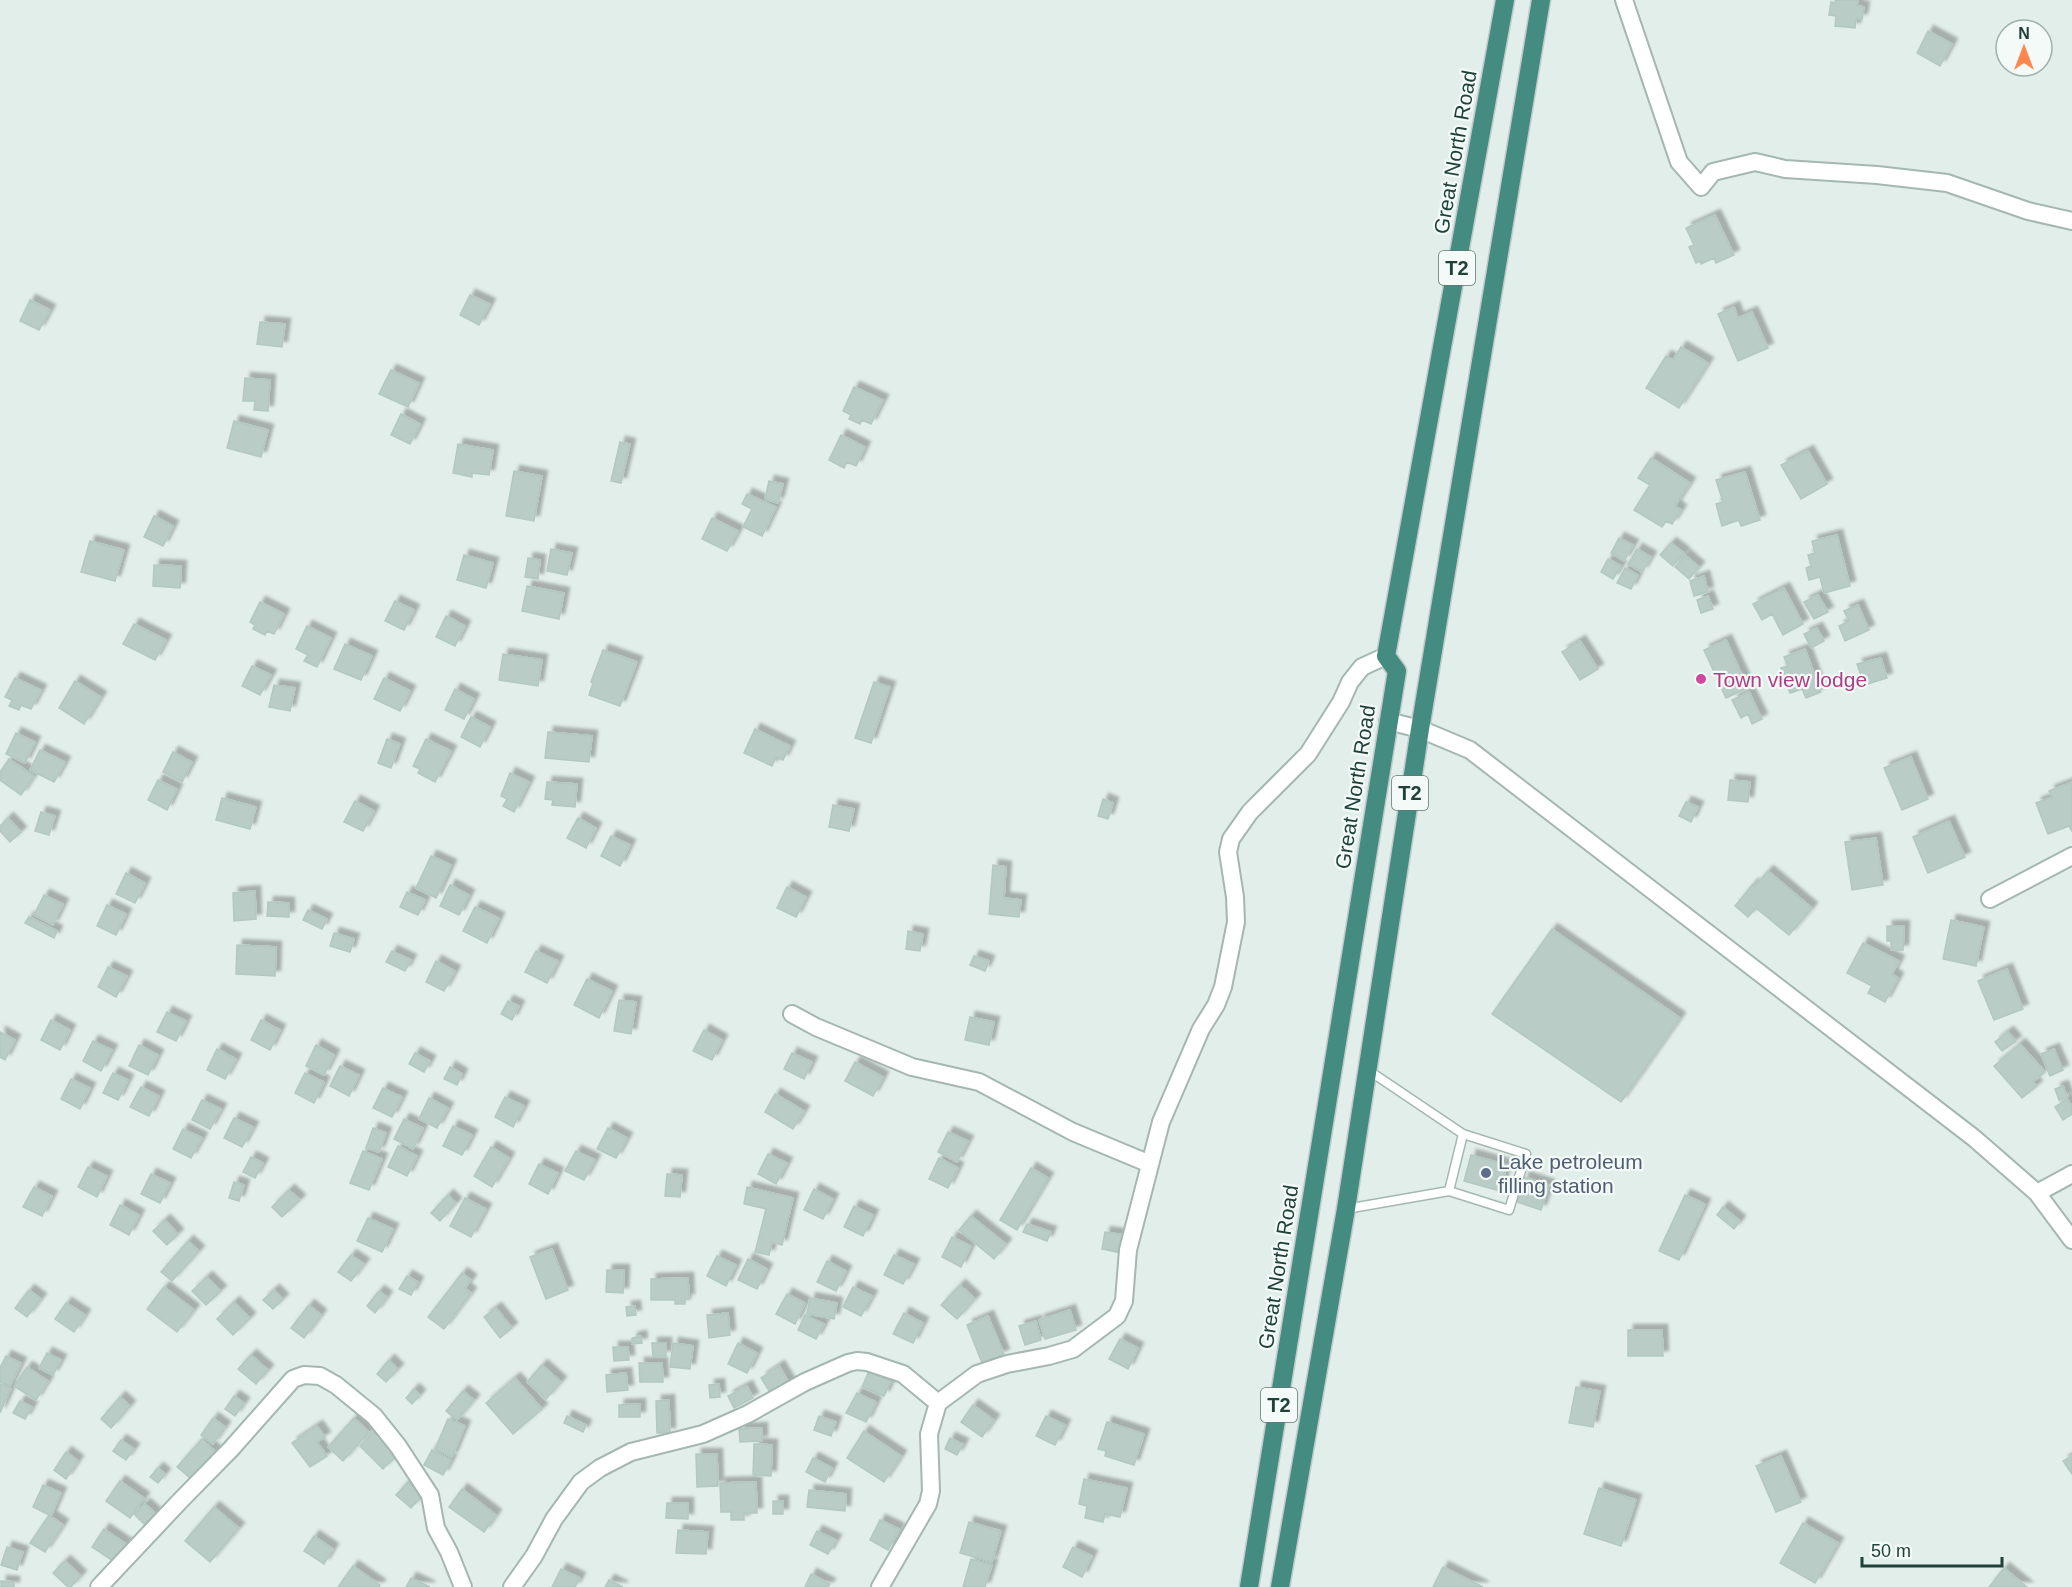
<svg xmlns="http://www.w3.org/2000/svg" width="2072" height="1587" font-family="Arial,sans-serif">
<defs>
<filter id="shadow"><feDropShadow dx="5.5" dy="-5.5" stdDeviation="1.5" flood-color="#0004"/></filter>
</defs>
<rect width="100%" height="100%" fill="#e2eee9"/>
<path fill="#b9ccc6" stroke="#b3c8c1" stroke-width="1.5" filter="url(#shadow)" d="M1836 0H1858L1857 6 1864 7 1862 19H1856L1855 28 1835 26 1836 16 1829 15 1831 2 1835 3Z
M1928 31 1952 44 1940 66 1917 53Z
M1715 215 1734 255 1716 263 1714 258 1701 264 1700 261 1696 263 1689 247 1694 245 1686 228Z
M470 295 490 304 479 325 460 315Z
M30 300 50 310 39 330 20 321Z
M1734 307 1738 318 1752 312 1768 348 1738 361 1718 314Z
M260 322 285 324 282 347 257 344Z
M1681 347 1708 363 1679 408 1646 388 1666 356 1673 360Z
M391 370 419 383 408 407 379 394Z
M245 378 270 380 268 411 254 410 255 401H243Z
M854 387 883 400 871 424 862 420 860 424 849 419 851 415 843 411Z
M401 414 420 424 410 444 391 435Z
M234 421 268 430 261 457 227 448Z
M841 435 865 447 856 466 847 462 844 468 829 460Z
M620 442 630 444 621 483 611 481Z
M458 444 493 450 489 475 472 473V477L453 473Z
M1808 451 1827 484 1801 499 1781 465Z
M1651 458 1690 483 1675 506 1681 510 1672 524 1666 521 1662 527 1634 510 1650 485 1638 478Z
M514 471 542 476 534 521 506 516Z
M1745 472 1760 520 1741 526 1739 520 1722 526 1716 504 1723 502 1716 480Z
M769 481 783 484 778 503 765 499Z
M747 494 776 507 762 536 743 527 752 509 742 504Z
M154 516 173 526 163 546 144 537Z
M712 518 738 531 727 551 702 539Z
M1837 535 1850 586 1824 593 1820 577 1809 580 1806 568 1811 566 1808 555 1815 553 1812 541Z
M1619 538 1633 545 1624 561 1611 553Z
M90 541 124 550 115 581 81 572Z
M1671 543 1684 553 1673 566 1660 555Z
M551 549 572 553 567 575 547 571Z
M1637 549 1651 557 1642 572 1628 564Z
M464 555 493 563 486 588 457 580Z
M1685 555 1699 567 1689 579 1675 567Z
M528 558 540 560 538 579 525 577Z
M1608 559 1621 566 1613 579 1601 572Z
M154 565 181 566 180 588 153 586Z
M1625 568 1638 575 1631 589 1617 583Z
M1704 576 1708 592 1694 596 1690 581Z
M527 586 564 593 559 619 522 611Z
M1784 588 1803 624 1783 635 1772 614 1762 620 1753 604Z
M1818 595 1828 612 1814 619 1804 602Z
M1708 596 1713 609 1701 613 1697 600Z
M395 601 414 610 404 630 385 621Z
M260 602 284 614 274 634 267 631 265 635 253 629 255 625 250 622Z
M1858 605 1869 630 1845 641 1839 626 1849 621 1844 611Z
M446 616 465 626 455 646 436 637Z
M134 624 166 640 155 660 123 644Z
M307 626 331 638 317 667 304 661 308 655 296 649Z
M1817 628 1824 641 1811 648 1804 634Z
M1726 640 1748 688 1726 698 1704 650Z
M1580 641 1598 669 1580 680 1562 652Z
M345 644 372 656 361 680 334 669Z
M1805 649 1821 692 1806 698 1802 689 1790 693 1781 668 1788 666 1784 657Z
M603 650 637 662 620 706 589 695 593 683 591 682Z
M503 654 542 660 538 686 499 680Z
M1881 658 1887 678 1864 685 1857 664Z
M252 666 271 675 260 695 242 686Z
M15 678 41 690 31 709 21 705 19 710 9 706 12 700 5 697Z
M384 678 410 691 400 711 374 699Z
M75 681 101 697 84 724 59 708Z
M874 682 890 687 871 743 855 738Z
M274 685 295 688 290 711 269 707Z
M455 689 474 699 464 719 445 710Z
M1749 692 1762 719 1752 724 1748 714 1741 718 1732 700Z
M471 717 490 727 480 747 461 737Z
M755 729 790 746 783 760 776 757 772 766 744 753Z
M548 732 592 736 589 762 545 758Z
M16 733 35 742 25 763 6 754Z
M387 739 400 744 391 768 378 763Z
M426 739 451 751 435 782 418 773 420 769 413 766Z
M40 750 65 762 54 782 30 770Z
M173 752 192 762 182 782 163 772Z
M1911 757 1928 799 1902 810 1884 768Z
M9 759 34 776 21 795 0 780V772Z
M510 773 529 782 514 812 503 806 507 799 501 796Z
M158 780 177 789 167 810 148 800Z
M1730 780 1750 782 1748 802 1728 800Z
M547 782 577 784 575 807 552 805 553 800 545 799Z
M2072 782V831L2069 826 2048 834 2036 803 2052 797 2049 791Z
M222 798 256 807 250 829 216 820Z
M1103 799 1113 803 1108 819 1098 816Z
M355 801 374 811 363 831 344 822Z
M1686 802 1698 807 1691 822 1679 816Z
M833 805 854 809 849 831 829 827Z
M41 812 55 816 49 835 35 831Z
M8 818 21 832 10 842 0 831V826Z
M578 818 596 828 586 848 567 838Z
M1949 821 1965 857 1928 873 1913 837Z
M611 836 630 845 620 866 601 856Z
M1876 838 1883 885 1852 890 1845 842Z
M431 856 451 865 436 898 416 888Z
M993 865 1006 867 1004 898 1021 900 1019 917 989 914Z
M1768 871 1812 908 1789 935 1756 908 1748 917 1735 906 1753 884 1755 886Z
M126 873 145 883 135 903 116 894Z
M450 885 469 895 459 915 440 906Z
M787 887 806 897 796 917 777 908Z
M255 891 256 919 234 921 233 893Z
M407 892 425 900 418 915 400 907Z
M44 895 63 904 53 925 34 915Z
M268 902 289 903V917L267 916Z
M107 905 126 914 116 935 97 926Z
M475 907 499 918 487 943 463 931Z
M308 910 327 919 322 929 303 920Z
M29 917 57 931 54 938 25 923Z
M1951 920 1984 927 1976 966 1943 959Z
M1887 926H1904L1903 950H1891V941H1887Z
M1552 929 1680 1018 1621 1102 1492 1014Z
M908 931 923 934 920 951 906 949Z
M334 933 354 939 350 952 330 946Z
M1863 943 1899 961 1892 974 1898 978 1885 1002 1868 993 1872 986 1847 973Z
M237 945 276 947 275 976 236 974Z
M392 951 411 960 405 971 386 962Z
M536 951 558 961 547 983 525 972Z
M974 956 989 961 985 971 970 965Z
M436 961 455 971 444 991 426 982Z
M108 967 127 976 116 997 98 987Z
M2007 969 2023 1009 1994 1020 1978 981Z
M587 979 612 991 599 1018 574 1005Z
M619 1000 636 1002 631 1034 614 1031Z
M508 1001 519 1006 512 1020 501 1014Z
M167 1012 186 1021 176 1041 157 1032Z
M970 1017 994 1022 989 1045 965 1040Z
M51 1020 70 1030 60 1050 41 1040Z
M261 1020 280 1030 270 1050 251 1040Z
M704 1030 722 1040 712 1060 693 1051Z
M0 1032 15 1040 5 1060 0 1057Z
M2008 1032 2016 1041 2002 1051 1995 1042Z
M93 1041 112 1050 101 1071 83 1061Z
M2020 1044 2045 1072 2033 1082 2037 1086 2022 1098 1994 1066Z
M139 1045 158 1055 148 1075 129 1066Z
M316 1045 334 1055 324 1075 306 1066Z
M217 1049 236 1059 225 1079 207 1070Z
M2054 1049 2063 1070 2050 1076 2041 1054Z
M415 1053 430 1061 424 1072 409 1064Z
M792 1053 812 1062 804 1079 784 1069Z
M855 1062 883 1077 873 1096 845 1081Z
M340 1066 359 1075 349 1096 330 1086Z
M450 1067 462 1074 457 1085 444 1079Z
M113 1073 128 1080 118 1100 103 1093Z
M305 1073 324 1082 314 1103 295 1093Z
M71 1079 90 1088 80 1109 61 1099Z
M2063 1086 2067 1097 2059 1100 2055 1089Z
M141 1087 159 1096 149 1116 130 1107Z
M383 1088 402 1097 392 1117 373 1108Z
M775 1094 804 1111 793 1129 765 1112Z
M505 1097 524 1106 513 1127 495 1117Z
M429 1098 448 1108 437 1128 419 1119Z
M2067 1099 2072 1106V1114L2063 1120 2055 1107Z
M202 1100 221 1109 210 1129 192 1120Z
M234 1118 253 1127 242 1147 224 1138Z
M404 1119 423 1128 413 1149 394 1139Z
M453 1126 472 1135 462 1155 443 1146Z
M373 1128 386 1133 379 1152 366 1148Z
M608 1128 627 1138 616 1158 597 1149Z
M183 1129 202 1138 191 1158 173 1149Z
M948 1132 968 1141 957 1162 938 1152Z
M398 1146 417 1156 407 1176 388 1167Z
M491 1147 509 1158 492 1187 474 1176Z
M363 1151 382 1159 369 1190 350 1183Z
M576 1151 595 1160 584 1180 565 1171Z
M768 1154 787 1163 776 1184 758 1174Z
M1471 1155 1507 1165 1500 1191 1464 1181Z
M251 1157 263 1163 255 1178 243 1172Z
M939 1158 958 1168 948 1188 929 1179Z
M539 1164 558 1173 548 1194 529 1184Z
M88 1167 107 1176 97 1197 78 1187Z
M1031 1168 1048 1178 1017 1230 1000 1220Z
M151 1174 170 1183 160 1203 141 1194Z
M667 1174 682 1175 680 1197 665 1196Z
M1524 1177 1549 1185 1541 1210 1517 1202Z
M234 1182 244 1185 239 1201 229 1198Z
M34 1187 52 1196 42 1216 23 1207Z
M747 1187 793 1198 782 1245 772 1242 769 1255 755 1252 766 1209 744 1204Z
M814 1189 833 1199 823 1219 804 1210Z
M289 1190 300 1200 282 1217 272 1207Z
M448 1195 456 1203 440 1221 431 1213Z
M1685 1195 1705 1204 1679 1260 1659 1251Z
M465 1198 486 1209 471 1237 450 1226Z
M120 1205 139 1215 129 1235 110 1225Z
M854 1206 873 1215 863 1236 844 1227Z
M1723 1207 1740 1221 1734 1229 1717 1215Z
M971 1216 1006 1244 994 1259 959 1230Z
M368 1218 393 1229 382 1252 357 1241Z
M165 1220 178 1234 167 1245 153 1231Z
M1027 1224 1051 1232 1047 1241 1023 1232Z
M1105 1232 1124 1235 1121 1253 1102 1249Z
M952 1237 971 1246 961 1267 942 1257Z
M188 1241 199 1251 172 1281 161 1272Z
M552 1249 568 1290 546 1299 530 1257Z
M351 1255 364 1264 351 1281 338 1272Z
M894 1255 914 1264 903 1284 884 1275Z
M717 1256 736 1265 726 1286 707 1276Z
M748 1259 767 1269 757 1289 738 1280Z
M827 1261 846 1271 836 1291 817 1282Z
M607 1270H624L623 1293 606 1292Z
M462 1273 471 1280 465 1288 471 1293 444 1329 428 1317Z
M407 1276 418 1282 411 1295 399 1289Z
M207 1277 221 1291 206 1305 192 1291Z
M688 1278 689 1299H685V1304H675V1300H651V1279Z
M960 1285 975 1299 957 1319 941 1305Z
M164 1287 194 1310 177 1332 147 1309Z
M853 1287 872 1296 861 1316 843 1307Z
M29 1290 41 1299 27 1317 15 1308Z
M274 1290 283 1299 273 1309 263 1300Z
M379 1291 387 1297 375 1313 367 1306Z
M787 1294 805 1303 795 1324 776 1314Z
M810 1298 837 1303 834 1319 807 1314Z
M234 1302 250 1318 233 1335 217 1319Z
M66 1303 85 1315 74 1332 55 1319Z
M309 1305 321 1315 304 1338 291 1328Z
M635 1306 636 1315 627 1316 626 1307Z
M496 1308 512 1328 500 1338 484 1317Z
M1070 1310 1076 1330 1045 1339 1039 1320Z
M728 1313 730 1335 709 1338 707 1315Z
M904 1313 923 1323 913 1343 893 1334Z
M805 1315 824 1324 816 1339 798 1330Z
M988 1316 1004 1354 982 1363 967 1325Z
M1036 1321 1041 1340 1025 1345 1019 1326Z
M1628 1330H1662L1663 1356H1628Z
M641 1336 642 1343 632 1344V1338Z
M1120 1339 1138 1348 1128 1369 1109 1359Z
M652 1343H666V1356H653Z
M673 1343 693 1346 690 1369 670 1367Z
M738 1343 757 1353 747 1373 728 1364Z
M613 1347H628L629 1360 614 1361Z
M47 1353 61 1360 53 1375 39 1368Z
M251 1355 268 1370 256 1384 238 1369Z
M6 1356 21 1363 10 1386 0 1382V1368Z
M389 1360 398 1369 386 1382 377 1374Z
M639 1363H662L663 1382H640Z
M542 1365 561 1382 546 1399 527 1382Z
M779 1366 791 1386 773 1397 761 1378Z
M27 1367 48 1381 36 1400 14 1386Z
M869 1371 891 1381 884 1396 862 1387Z
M626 1373 628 1390 607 1392 606 1375Z
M515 1378 542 1409 513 1434 486 1403Z
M0 1384 11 1388 0 1413Z
M719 1384 720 1397 710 1398 709 1385Z
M747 1386 753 1398 734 1408 728 1396Z
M1576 1387 1600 1391 1593 1427 1569 1423Z
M414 1389 420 1395 412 1404 406 1398Z
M463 1391 474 1400 457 1420 446 1411Z
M857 1393 876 1402 866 1422 846 1413Z
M234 1396 244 1403 235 1416 225 1409Z
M120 1397 130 1406 111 1428 101 1419Z
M669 1400 670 1433H657L656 1401Z
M20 1401 32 1407 25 1419 13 1413Z
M640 1404V1417H619V1405Z
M973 1405 994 1420 982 1437 961 1422Z
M567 1416 586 1425 583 1432 564 1423Z
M819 1416 836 1422 831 1436 814 1430Z
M1046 1416 1065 1425 1055 1445 1036 1436Z
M213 1418 225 1427 213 1444 201 1435Z
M354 1418 369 1432 343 1461 328 1447Z
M448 1419 465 1426 452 1457 435 1449Z
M1107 1422 1144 1434 1134 1465 1105 1456 1106 1451 1098 1449Z
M317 1426 325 1437 317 1442 327 1456 310 1467 292 1443Z
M762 1428V1441L740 1442 739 1429Z
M376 1430 400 1452 383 1469 360 1446Z
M864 1431 901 1456 884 1482 847 1458Z
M950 1438 963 1444 957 1455 945 1449Z
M202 1439 220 1456 196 1483 177 1467Z
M121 1440 134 1449 126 1460 113 1451Z
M754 1444 772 1445 771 1476 753 1475Z
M432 1450 451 1460 443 1475 424 1465Z
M66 1452 78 1461 66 1479 54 1470Z
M696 1454H717L718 1486 697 1487Z
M1781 1456 1801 1502 1776 1512 1756 1466Z
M2072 1456V1474L2063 1461Z
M813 1458 832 1468 825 1482 806 1472Z
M158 1468 165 1474 158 1483 150 1477Z
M1084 1479 1127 1488 1120 1517 1105 1514 1103 1522 1085 1518 1087 1506 1079 1504Z
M120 1481 144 1498 130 1518 106 1501Z
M408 1482 423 1495 411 1508 396 1495Z
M756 1482 757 1513H744V1520H731V1512H721L720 1483Z
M43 1485 61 1493 51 1516 33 1507Z
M1599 1488 1636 1500 1621 1546 1584 1534Z
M462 1489 496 1515 484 1532 449 1507Z
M809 1490 846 1494 845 1511 807 1507Z
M773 1501H783V1514H773Z
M667 1503H688V1519L666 1518Z
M145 1504 156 1514 145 1525 134 1514Z
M214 1507 239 1528 210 1562 185 1541Z
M49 1515 63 1525 45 1552 30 1543Z
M880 1520 899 1529 888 1550 870 1540Z
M969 1522 1001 1531 992 1562 960 1553Z
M1803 1523 1838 1543 1815 1583 1780 1563Z
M104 1529 126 1544 113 1561 92 1547Z
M678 1530 708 1532 706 1554 676 1553Z
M817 1531 836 1540 828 1554 810 1545Z
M314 1536 333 1549 324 1564 304 1551Z
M7 1547 23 1552 17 1570 1 1565Z
M1073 1547 1092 1556 1082 1577 1063 1567Z
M971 1559 992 1565 985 1587H963Z
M65 1561 81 1576 71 1587H68L53 1573Z
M353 1566 380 1585 379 1587H338Z
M1443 1567 1483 1587H1433Z
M2004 1568 2027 1587H1989Z
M561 1569 580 1578 575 1587H552Z
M811 1574 830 1584 828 1587H805Z
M411 1578 430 1587H406Z
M609 1580 623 1587H605Z
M1 1581 14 1582V1587H1Z"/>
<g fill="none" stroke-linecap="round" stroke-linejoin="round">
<defs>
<path id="service" d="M1449 1191 1509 1210 1526 1154 1463 1134
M1346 1209 1449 1191 1463 1134 1368 1070"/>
<path id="minor" d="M1624 0 1679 162 1701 187 1713 172 1755 162 1785 169 1877 175 1947 183 2028 211 2072 221
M1388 721 1420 729 1470 750 1974 1138 2037 1193 2072 1240
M1990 899 2072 856
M792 1014 816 1027 912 1067 979 1082 1073 1132 1150 1164
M2037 1193 2072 1174
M99 1587 180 1501 231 1449 293 1379 304 1375 320 1376 336 1385 374 1416 398 1446 430 1495 436 1528 449 1552 463 1587
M512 1587 534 1556 554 1519 581 1482 600 1468 631 1452 703 1434 748 1414 805 1382 848 1363 857 1361 867 1362 903 1374 938 1403
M880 1587 928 1504 931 1491 929 1434 938 1403 977 1374 1007 1364 1049 1356 1073 1349 1117 1316 1124 1301 1128 1250 1161 1122 1201 1029 1216 1005 1223 987 1236 922 1235 897 1228 852 1231 839 1250 812 1308 754 1341 702 1350 682 1362 667 1386 656"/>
<path id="trunk" d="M1249 1587 1397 671 1386 656 1505 0
M1280 1587 1346 1209 1420 729 1541 0"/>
</defs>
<use href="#service" stroke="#a4b7b1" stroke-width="11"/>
<use href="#minor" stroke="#a4b7b1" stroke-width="20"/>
<use href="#trunk" stroke="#c0cac8" stroke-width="21"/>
<use href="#service" stroke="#fff" stroke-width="8"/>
<use href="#minor" stroke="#fff" stroke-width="16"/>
<use href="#trunk" stroke="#448c81" stroke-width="18"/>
</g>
<circle fill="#d1479c" stroke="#f3faf7" stroke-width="2" cx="1701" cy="679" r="6"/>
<circle fill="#5c6f8a" stroke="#f3faf7" stroke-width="2" cx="1486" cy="1173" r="6"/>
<g text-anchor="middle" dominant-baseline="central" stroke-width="4.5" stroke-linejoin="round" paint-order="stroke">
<g fill="#f3faf7" stroke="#5f7873" stroke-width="1.5">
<rect x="1439" y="251" width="36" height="34" rx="4.5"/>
<rect x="1392" y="776" width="36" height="34" rx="4.5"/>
<rect x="1261" y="1388" width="36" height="34" rx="4.5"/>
</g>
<g font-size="20" font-weight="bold" fill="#1f413a">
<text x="1457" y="268">T2</text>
<text x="1410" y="793">T2</text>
<text x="1279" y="1405">T2</text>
</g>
<g font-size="21" fill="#1f413a" stroke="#f3faf7">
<text transform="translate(1455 152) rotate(-80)">Great North Road</text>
<text transform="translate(1355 787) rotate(-81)">Great North Road</text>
<text transform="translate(1278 1267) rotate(-81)">Great North Road</text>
</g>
<g font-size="21" fill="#b23c85" stroke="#f3faf7" text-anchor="start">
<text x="1713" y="679">Town view lodge</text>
</g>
<g font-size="21" fill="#4e5e75" stroke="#f3faf7" text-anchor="start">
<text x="1498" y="1161">Lake petroleum<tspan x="1498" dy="24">filling station</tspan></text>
</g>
</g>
<g transform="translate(2024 48)"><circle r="28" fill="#f3faf7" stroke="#9eb0ab" stroke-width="1.5"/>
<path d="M0-4.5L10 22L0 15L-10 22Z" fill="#ff874e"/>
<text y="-9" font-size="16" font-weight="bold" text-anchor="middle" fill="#1f413a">N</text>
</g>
<path d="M1862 1557v9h140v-9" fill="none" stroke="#1f413a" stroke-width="3"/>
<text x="1871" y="1557" font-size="18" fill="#1f413a" stroke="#f3faf7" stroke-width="4.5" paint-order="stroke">50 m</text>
</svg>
